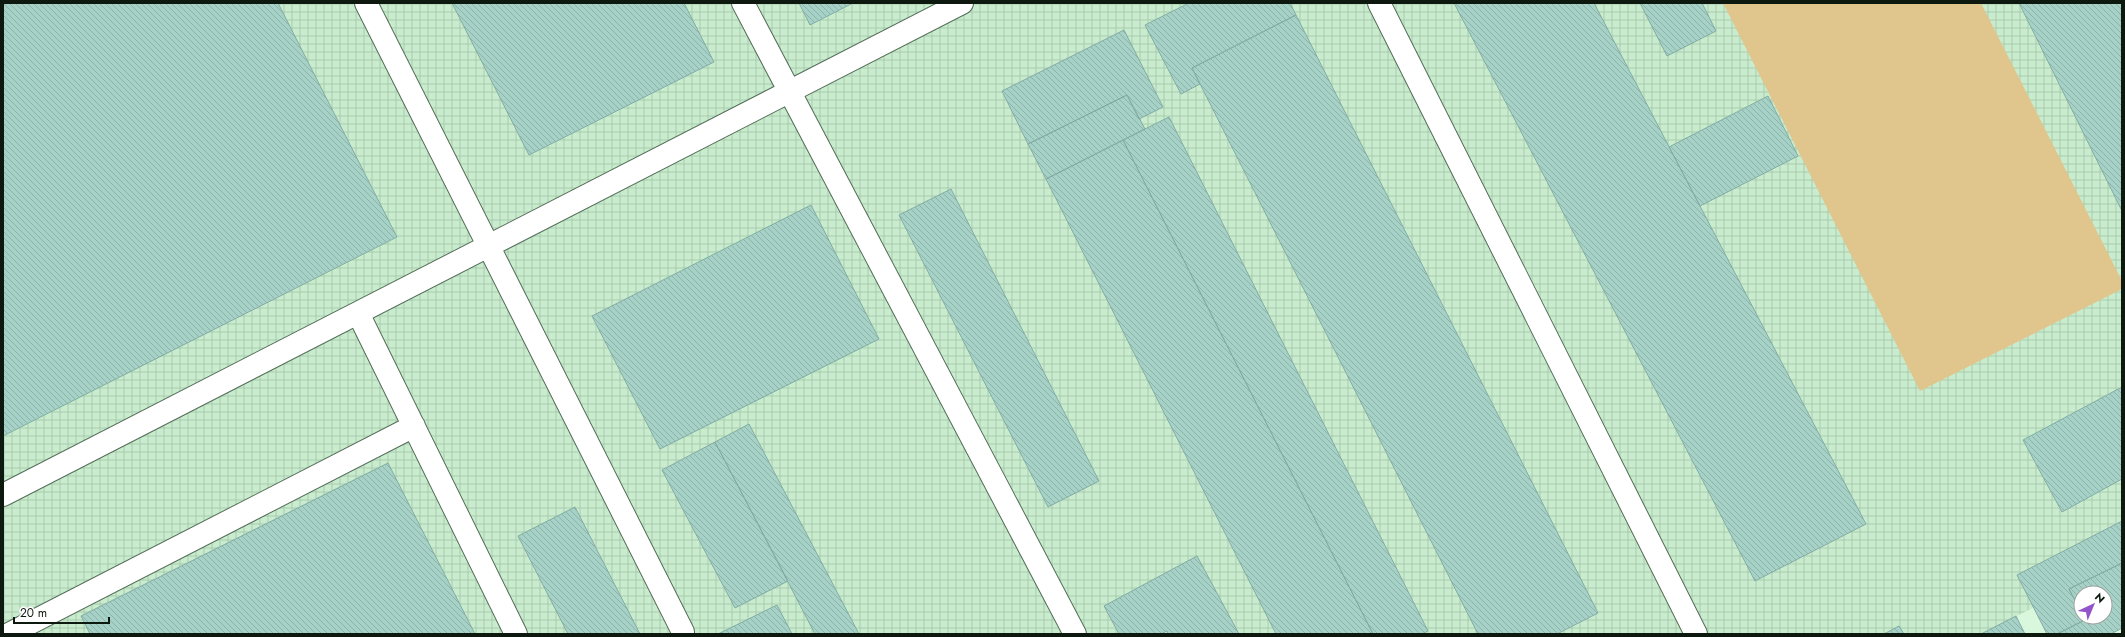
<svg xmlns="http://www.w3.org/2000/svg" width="2125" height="637" font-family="Jost,sans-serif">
<defs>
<pattern id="industrial-grid" width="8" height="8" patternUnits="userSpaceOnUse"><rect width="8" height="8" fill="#c8eccd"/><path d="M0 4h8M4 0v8" fill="none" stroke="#abcaaf"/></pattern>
<pattern id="building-back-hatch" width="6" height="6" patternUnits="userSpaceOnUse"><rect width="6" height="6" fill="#a6d1c7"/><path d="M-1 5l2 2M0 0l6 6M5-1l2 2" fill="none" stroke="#8eb3aa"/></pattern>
</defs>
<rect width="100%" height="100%" fill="#d9f7dd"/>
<path fill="url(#industrial-grid)" d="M3 3H2122V563L1981 634H3Z"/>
<path fill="#e0c68c" d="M1723 3H1981L2122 281V289L1920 391Z"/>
<path fill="url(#building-back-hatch)" stroke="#83ada4" d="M3 3H278L397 237 3 436Z
M452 3H684L714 62 529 155Z
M799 3H853L810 25Z
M1189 3H1290L1296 15 1192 68 1200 84 1181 94 1145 25Z
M1454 3H1594L1866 524 1755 581Z
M1640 3H1702L1716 31 1667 56Z
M2019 3H2122V211Z
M1296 15 1598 613 1557 634H1478L1192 68Z
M1124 30 1163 107 1139 119 1127 95 1028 144 1002 91Z
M1127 95 1145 129 1046 179 1028 144Z
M1768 96 1798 156 1700 206 1669 147Z
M1169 117 1428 631 1422 634H1373L1123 140Z
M1123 140 1373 634H1276L1046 179Z
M951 189 1099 481 1048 507 899 215Z
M811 205 879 339 660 449 592 316Z
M2122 387V479L2062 512 2023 440Z
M749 424 859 634H815L715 442Z
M715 442 788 581 735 608 662 470Z
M388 463 475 634H90L81 616Z
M575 507 640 634H568L518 536Z
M2122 521V563L2069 589 2081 612V617L2085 620 2057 634H2047L2017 575Z
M1197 556 1239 634H1168L1167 631 1161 634H1119L1104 606Z
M2122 563V628L2111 634H2057L2085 620 2084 617H2105V593H2081V612L2069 589Z
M777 605 792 634H718Z
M2016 616 2025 634H1981Z
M1899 626 1904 634H1884Z"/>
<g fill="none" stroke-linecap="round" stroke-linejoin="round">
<defs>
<path id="minor" d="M366 3 683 632
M743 3 1075 634
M1379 3 1696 634
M358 313 516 634
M3 495 962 3
M9 634 414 426"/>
</defs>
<use href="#minor" stroke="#546e58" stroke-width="24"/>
<use href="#minor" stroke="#fff" stroke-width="22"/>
</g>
<rect width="2125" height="637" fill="none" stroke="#0d180f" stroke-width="8"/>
<g transform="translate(2093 605) rotate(44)"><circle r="19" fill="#ffffff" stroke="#9ea39f"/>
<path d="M0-3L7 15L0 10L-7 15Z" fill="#9354ca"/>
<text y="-6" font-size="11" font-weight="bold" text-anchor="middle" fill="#0d180f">N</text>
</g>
<path d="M14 617v6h95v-6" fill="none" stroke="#0d180f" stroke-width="2"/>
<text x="20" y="617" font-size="12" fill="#0d180f" stroke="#ffffff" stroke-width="3" paint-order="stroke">20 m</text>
</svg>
